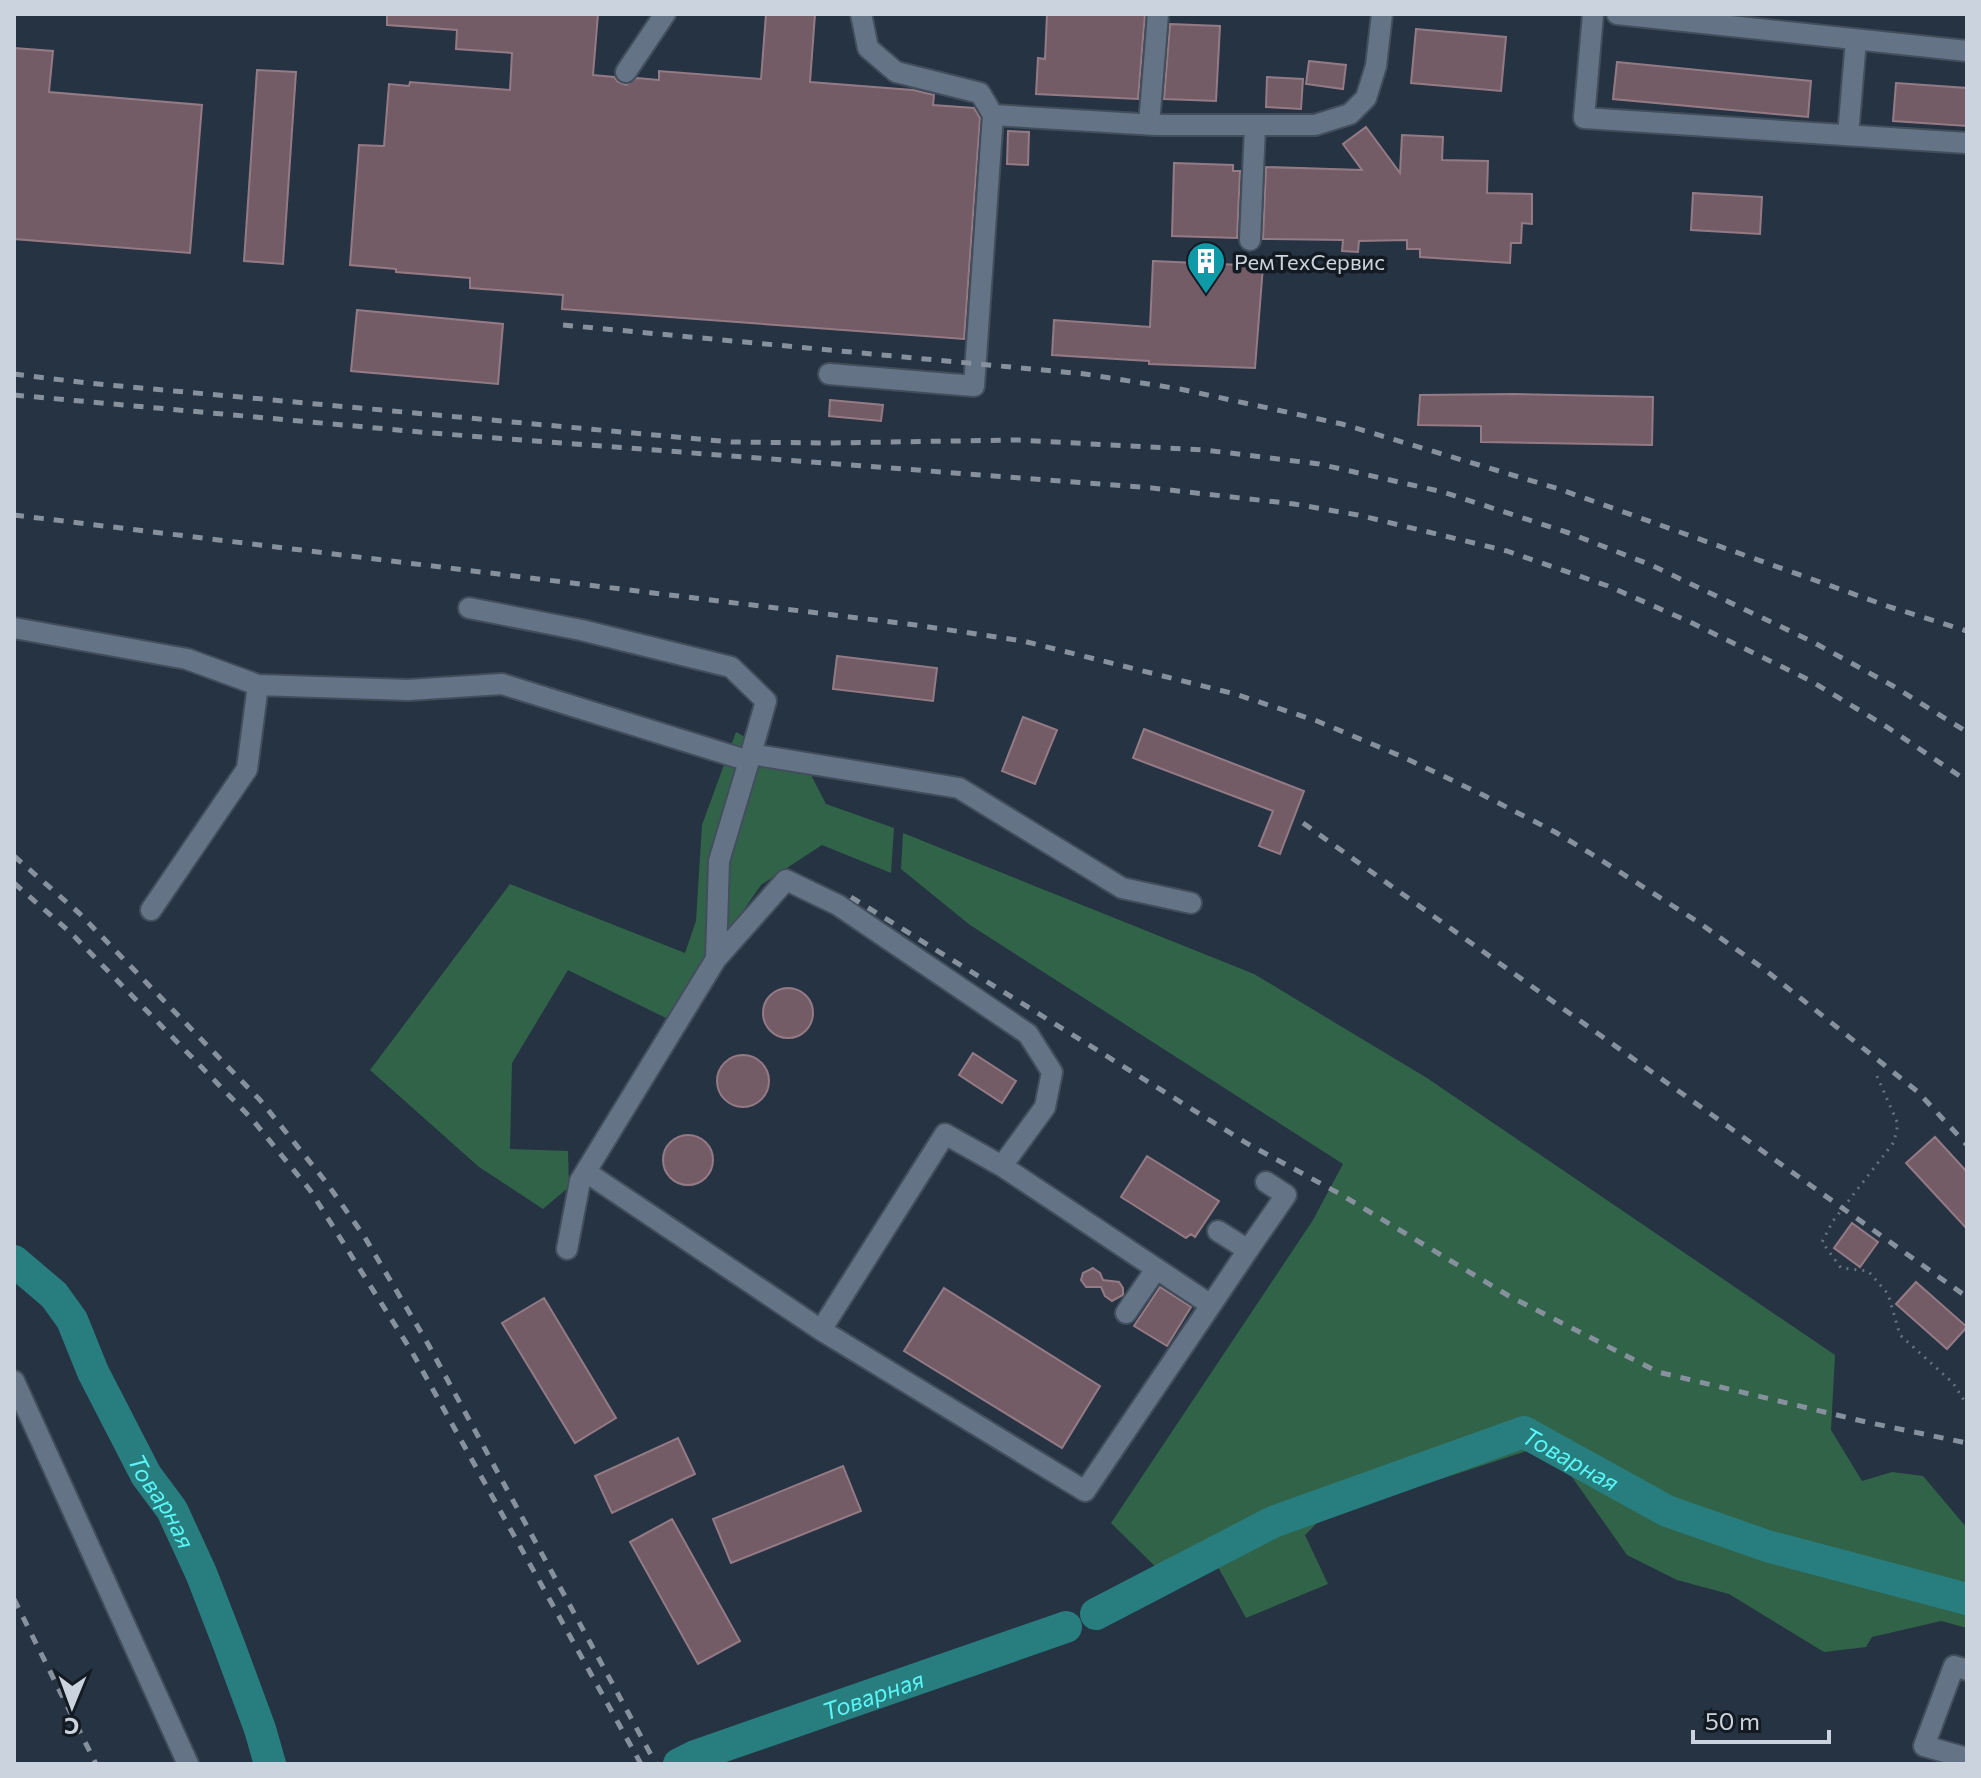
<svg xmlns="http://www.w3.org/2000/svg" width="1981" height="1778" font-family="Commissioner,sans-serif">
<rect width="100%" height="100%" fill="#253343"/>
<path fill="#316348" d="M736 732 810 773 826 804 894 828 891 873 822 845 761 885 668 1019 568 970 512 1063 510 1149 568 1151 569 1187 543 1209 479 1167 370 1070 510 884 685 953 696 921 702 825Z
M903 833 1254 974 1427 1078 1835 1355 1831 1430 1862 1481 1892 1472 1923 1476 1967 1528V1628L1941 1621 1872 1637 1866 1647 1824 1652 1729 1594 1677 1580 1627 1555 1567 1470 1530 1450 1322 1518 1305 1535 1328 1584 1246 1618 1218 1567 1177 1588 1111 1523 1313 1220 1343 1164 970 925 901 869Z"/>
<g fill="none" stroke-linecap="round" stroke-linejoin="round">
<g stroke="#287d7e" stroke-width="32">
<path id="s1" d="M14 1261 54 1295 72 1320 93 1372 146 1475 172 1510 201 1573 229 1645 260 1729 270 1764"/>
<path id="s2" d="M1096 1614 1273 1522 1524 1432 1667 1511 1767 1546 1967 1599"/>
<path id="s3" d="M679 1764 695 1756 1066 1627"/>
</g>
</g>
<path fill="#745c66" stroke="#947a84" stroke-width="2" d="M387 14H598L593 75 614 77 618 82 626 85 637 78 659 80V71L761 79 766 14H815L810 82 913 90 934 95 933 105 974 108 980 118 964 339 562 309 563 295 470 288V278L396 272V269L350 265 359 145 384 146 389 84 409 86 410 82 510 90 512 53 456 49 457 30 387 25Z
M1047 14H1145L1138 99 1036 94 1038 58 1045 59Z
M1170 24 1220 26 1216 101 1164 99Z
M1416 29 1506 37 1501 91 1411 83Z
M14 48 53 51 49 92 202 105 190 253 14 239Z
M1309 61 1346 65 1343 89 1306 84Z
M1617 62 1811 81 1808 117 1613 99Z
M257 70 296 72 283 264 244 261Z
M1267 77 1303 79 1301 109 1266 107Z
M1896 83 1967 88V126L1893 121Z
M1366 127 1400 173 1402 135 1443 137 1442 160 1488 161 1487 193 1532 194V224L1522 223 1521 243H1511L1510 263 1420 257V249H1407V240L1359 241 1358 252 1342 251 1343 240 1263 239 1266 167 1362 170 1343 144Z
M1008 131 1029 132 1028 165 1007 164Z
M1174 163 1233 165V171H1240L1237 238 1172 236Z
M1693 193 1762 197 1760 234 1691 230Z
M1153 261 1263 266 1255 368 1149 364V361L1052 355 1054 320 1150 327Z
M357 310 503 324 498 384 351 371Z
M1514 394 1653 397 1652 445 1481 442V426L1418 425 1420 395Z
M830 400 883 405 881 421 829 416Z
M837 656 937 668 933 701 833 689Z
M1023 717 1057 730 1035 784 1002 771Z
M1144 729 1304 791 1280 854 1259 846 1273 811 1133 758Z
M763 1013a25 25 0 1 1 50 0a25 25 0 1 1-50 0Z
M973 1053 1016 1081 1002 1103 959 1075Z
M717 1081a26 26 0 1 1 52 0a26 26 0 1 1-52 0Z
M663 1160a25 25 0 1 1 50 0a25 25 0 1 1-50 0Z
M1935 1137 1967 1172V1229L1906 1163Z
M1147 1156 1219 1201 1195 1237 1191 1234 1186 1238 1121 1197Z
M1852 1223 1878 1242 1860 1267 1834 1248Z
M1093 1268 1100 1273 1103 1280 1119 1282 1123 1288V1295L1112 1301 1105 1296 1101 1287H1086L1081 1280 1083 1273Z
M1916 1282 1967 1327 1947 1349 1896 1304Z
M1160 1287 1191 1307 1167 1346 1134 1326Z
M944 1288 1100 1386 1062 1448 904 1351Z
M544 1298 616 1418 575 1443 502 1323Z
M678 1438 695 1474 612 1513 595 1476Z
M843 1466 861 1511 731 1563 713 1519Z
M672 1519 740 1641 698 1664 630 1542Z"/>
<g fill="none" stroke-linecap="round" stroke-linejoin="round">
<defs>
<path id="minor" d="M861 14 868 48 896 72 980 93 993 115 1156 125H1315L1350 114 1366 98 1376 66 1382 14
M1593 14 1584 118 1967 143
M1617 14 1967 51
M626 72 665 14
M1149 124 1158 14
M1848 135 1856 40
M1250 240 1255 127
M829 374 974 386 993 115
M469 608 581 630 731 667 766 701 749 761
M14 628 187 659 258 685
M751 754 959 788 1122 888 1191 903
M151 910 247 769 258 685 408 690 502 684 749 761 719 861 716 959 580 1181 567 1249
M586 1172 821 1330 945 1134 1002 1166 1045 1107 1052 1072 1028 1034 838 905 786 880 716 959
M1248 1250 1286 1195 1266 1182
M1211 1305 1248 1250 1218 1231
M1126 1313 1156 1269
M821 1330 1085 1491 1211 1305 1002 1166
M14 1381 188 1764
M1967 1670 1954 1666 1924 1746 1967 1758"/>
</defs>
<use href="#minor" stroke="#434e5c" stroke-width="24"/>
<path stroke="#667280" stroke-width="3" stroke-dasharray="2 6" stroke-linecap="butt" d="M1877 1076 1898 1124 1894 1142 1833 1221 1822 1242 1841 1268 1868 1271 1888 1294 1900 1335 1953 1383 1967 1405"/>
<use href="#minor" stroke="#647486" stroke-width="20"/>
<path stroke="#86919d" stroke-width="5" stroke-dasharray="10 10" stroke-linecap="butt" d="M563 325 1085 374 1180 389 1342 424 1559 489 1890 607 1967 631
M14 374 87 383 731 442 827 443 1018 440 1205 450 1319 464 1443 492 1569 533 1651 565 1811 641 1893 686 1967 732
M14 395 431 433 1152 488 1294 504 1358 515 1507 551 1608 586 1690 622 1811 681 1887 727 1967 781
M14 515 916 625 1023 641 1235 694 1317 721 1403 757 1483 795 1555 832 1590 853 1698 922 1764 969 1918 1092 1967 1145
M1303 823 1967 1297
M14 856 79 913 260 1100 326 1182 364 1236 428 1344 656 1764
M14 883 71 933 251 1118 310 1190 412 1352 641 1764
M851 897 1248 1144 1340 1194 1509 1296 1658 1372 1866 1422 1967 1443
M14 1599 96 1764"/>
</g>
<defs>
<symbol id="building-pin" viewBox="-11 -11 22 30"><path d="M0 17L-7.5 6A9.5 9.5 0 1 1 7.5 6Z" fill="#0f9aa8" stroke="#141a21"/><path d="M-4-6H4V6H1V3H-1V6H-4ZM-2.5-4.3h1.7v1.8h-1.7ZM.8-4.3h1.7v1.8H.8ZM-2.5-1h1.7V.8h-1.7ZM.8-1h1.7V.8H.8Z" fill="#fff"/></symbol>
</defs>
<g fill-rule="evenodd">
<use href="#building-pin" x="1184" y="239" width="44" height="60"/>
</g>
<g text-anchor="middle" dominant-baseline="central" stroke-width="7" stroke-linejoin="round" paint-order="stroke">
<g font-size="22" fill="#cbd4de" stroke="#141a21" text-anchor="start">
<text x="1234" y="261">РемТехСервис</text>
</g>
<g font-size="24" font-style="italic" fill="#5af6f7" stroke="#141a21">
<text stroke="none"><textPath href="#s2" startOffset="520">Товарная</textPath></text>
<text stroke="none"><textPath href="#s1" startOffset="286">Товарная</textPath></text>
<text stroke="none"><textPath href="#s3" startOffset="206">Товарная</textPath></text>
</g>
</g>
<rect width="1981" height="1778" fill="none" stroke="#cbd4de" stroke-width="32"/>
<g transform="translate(72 1706) rotate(181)" stroke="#141a21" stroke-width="6" paint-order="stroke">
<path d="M0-6L14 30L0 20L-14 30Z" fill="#cbd4de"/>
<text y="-12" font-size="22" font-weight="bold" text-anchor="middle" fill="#cbd4de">С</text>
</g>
<path d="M1693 1730v12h136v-12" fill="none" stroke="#cbd4de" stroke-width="4"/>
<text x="1705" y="1730" font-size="24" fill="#cbd4de" stroke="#141a21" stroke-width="6" paint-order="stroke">50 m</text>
</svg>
